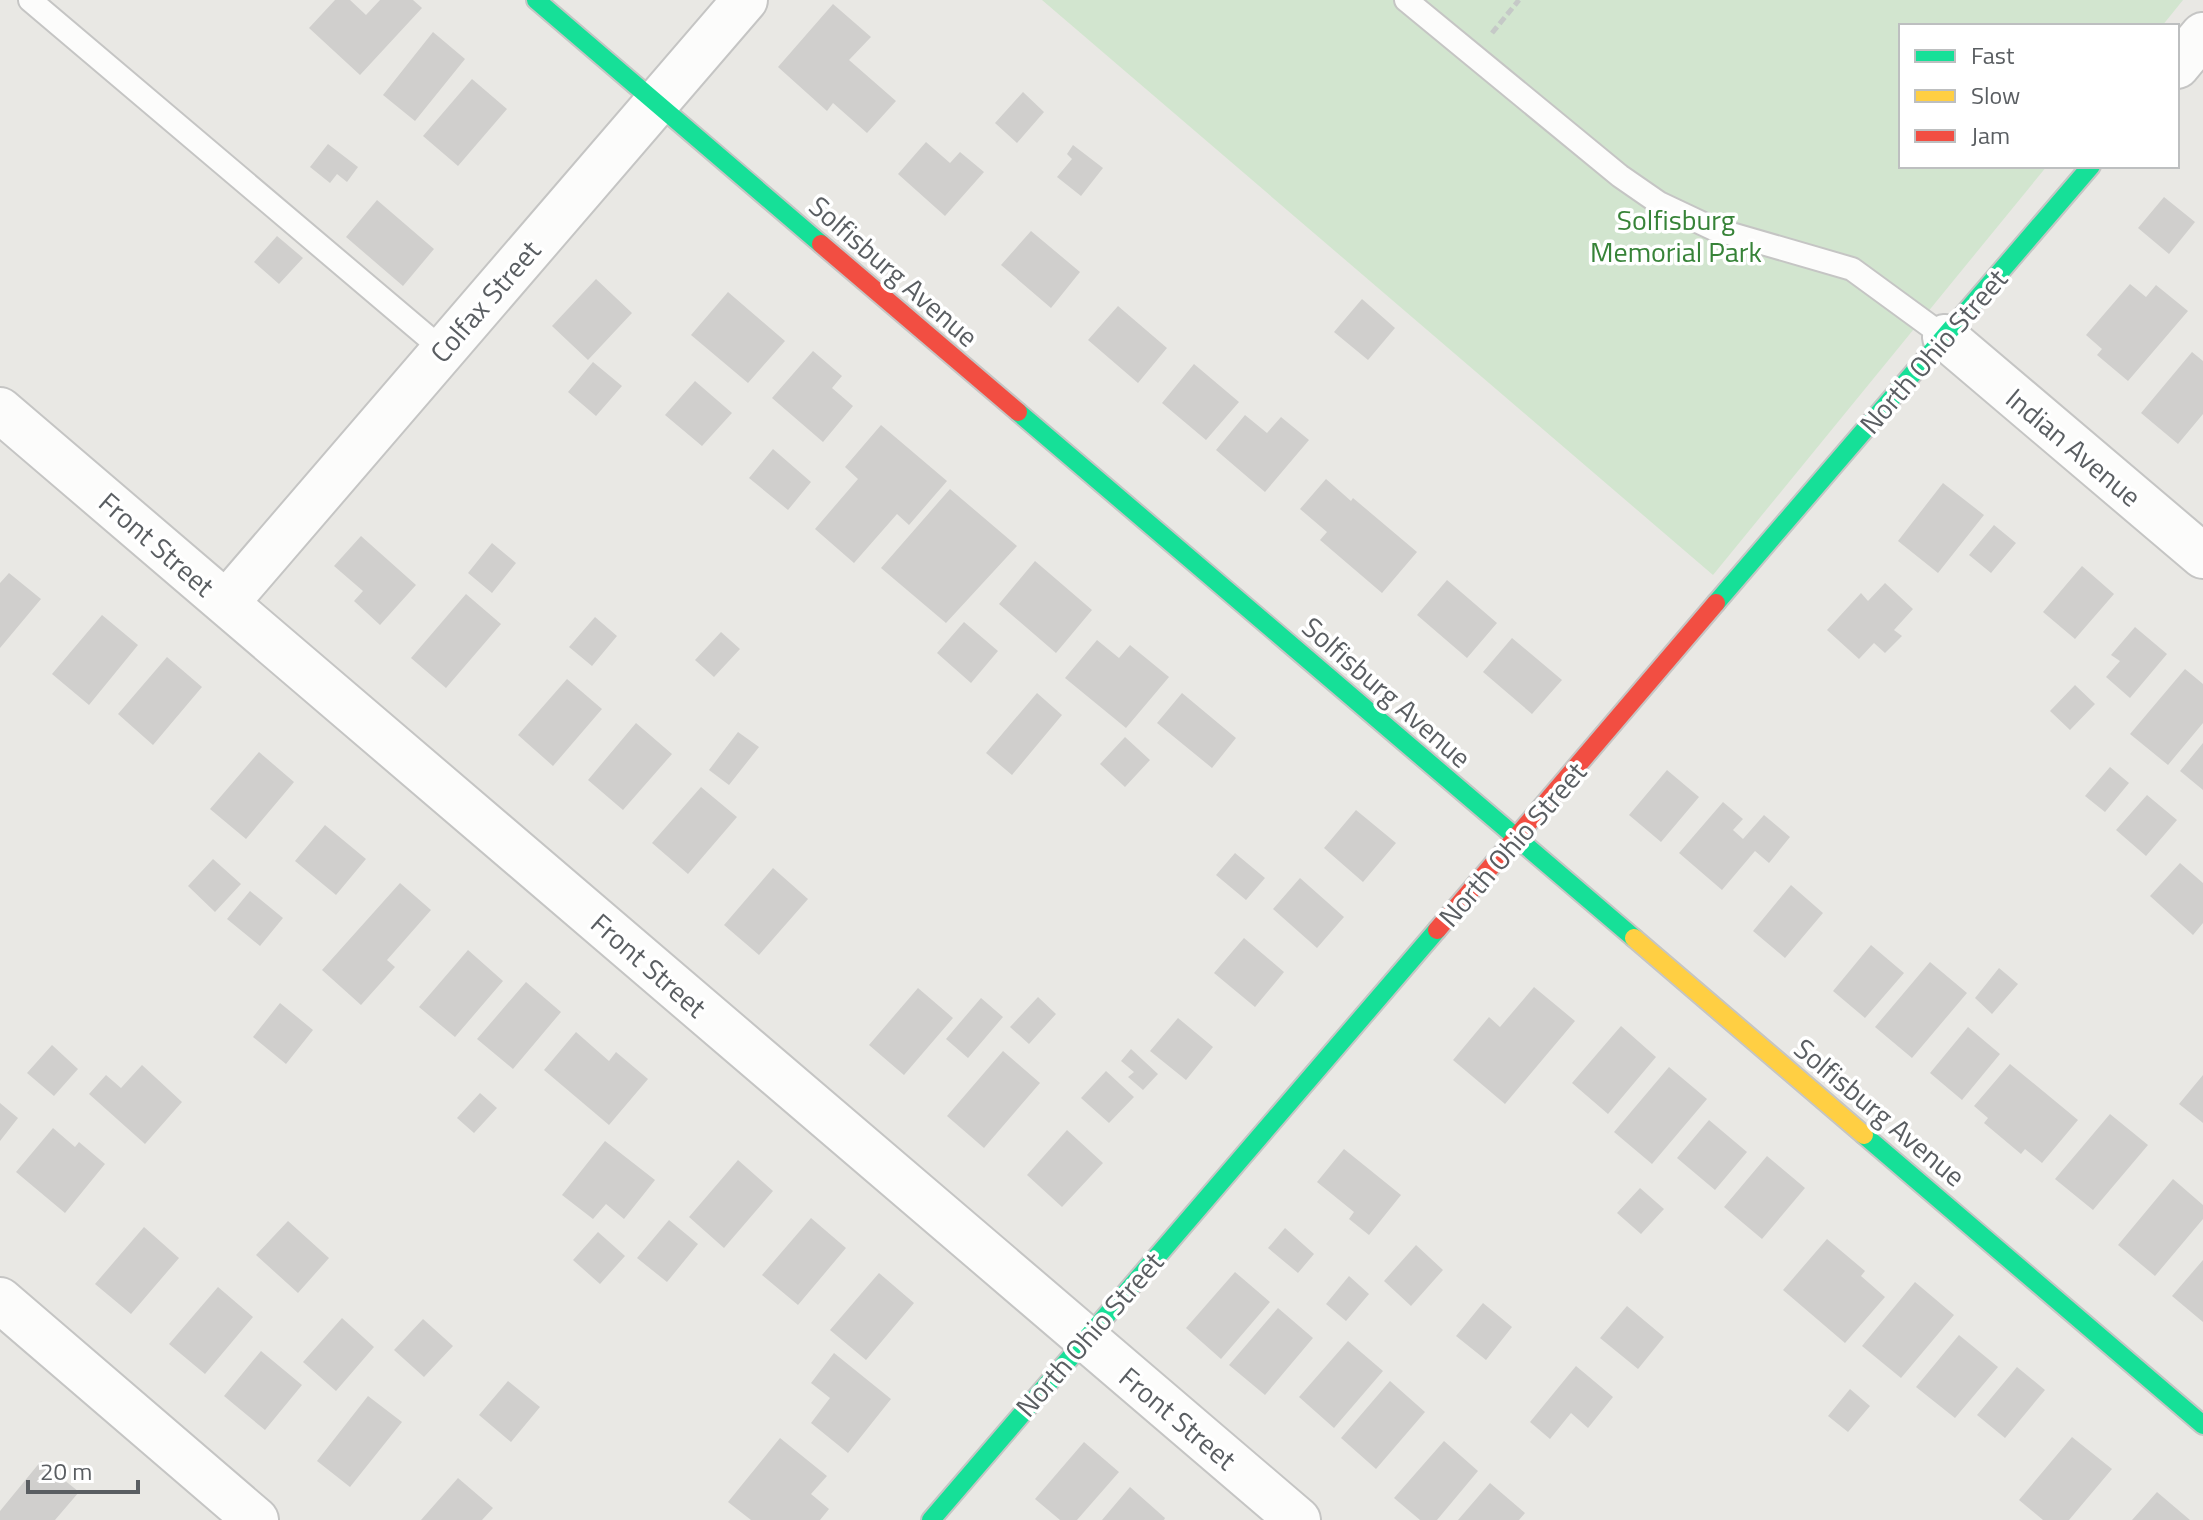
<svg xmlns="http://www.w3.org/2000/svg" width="2203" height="1520" font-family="'Titillium Web',sans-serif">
<rect width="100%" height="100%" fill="#e9e8e4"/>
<path fill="#d2e5cf" d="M1042 0H2183L2162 26H1901V166H2047L1713 575Z"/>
<path fill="#d0cfcd" d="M335 0H350L366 15 380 0H413L422 8 360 75 309 28Z
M833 4 871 37 849 60 896 101 867 133 833 103 827 111 778 67Z
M433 32 465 59 415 121 383 95Z
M472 79 507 109 458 166 423 136Z
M1023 92 1044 112 1017 143 995 123Z
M926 142 950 163 960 152 984 172 945 216 898 174Z
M328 144 358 167 347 182 337 174 330 183 310 167Z
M1073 145 1103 168 1081 196 1057 177 1072 159 1067 154Z
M2164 197 2195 222 2169 254 2138 228Z
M377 200 434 249 403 286 346 237Z
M1031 231 1080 272 1051 308 1001 265Z
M277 236 303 258 279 284 254 262Z
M596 279 632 313 588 360 552 326Z
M2130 284 2146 297 2156 285 2188 311 2128 381 2097 355 2102 349 2086 335Z
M728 292 785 341 748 383 691 335Z
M1362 299 1395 328 1368 360 1334 332Z
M1118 306 1167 348 1138 383 1088 340Z
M813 351 842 376 832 388 853 406 823 442 772 398Z
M2192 352 2203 361V414L2178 444 2141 413Z
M593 362 622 386 596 416 568 392Z
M1194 364 1239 402 1206 440 1162 403Z
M695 381 732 413 702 446 665 415Z
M1245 415 1267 433 1281 417 1309 440 1265 492 1216 450Z
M881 425 947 481 909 525 897 514 854 563 815 529 858 479 845 467Z
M773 449 811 482 788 510 749 478Z
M1326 479 1351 501 1353 498 1417 552 1382 593 1320 540 1327 532 1300 509Z
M1943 483 1984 515 1938 573 1898 541Z
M950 489 1017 546 946 623 881 568Z
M1994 525 2016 543 1991 573 1969 555Z
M361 536 416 585 380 625 354 601 363 591 334 566Z
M492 543 516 563 492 593 468 573Z
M1035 561 1092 610 1056 653 999 604Z
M2082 566 2114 594 2075 639 2043 612Z
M9 573 41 599 0 648V583Z
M1447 580 1497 623 1467 658 1417 615Z
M1885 583 1913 609 1894 630 1902 636 1885 653 1874 643 1859 659 1827 630 1861 593 1868 601Z
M466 594 501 624 446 688 411 658Z
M102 615 138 645 89 705 52 674Z
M595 617 617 636 592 666 569 647Z
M964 622 998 651 971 683 937 653Z
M2135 627 2167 654 2130 698 2106 677 2120 661 2111 655Z
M721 632 740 649 714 677 695 660Z
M1512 638 1562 680 1532 714 1483 672Z
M1097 640 1119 658 1130 645 1169 677 1126 728 1065 678Z
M167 657 202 687 153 745 118 714Z
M2185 669 2203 684V723L2168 765 2130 734Z
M567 679 602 709 553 766 518 735Z
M2075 685 2095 704 2070 730 2050 711Z
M1037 693 1062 715 1012 775 986 753Z
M1182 693 1236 738 1212 768 1157 723Z
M636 723 672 754 623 810 588 780Z
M738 732 759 747 729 785 709 770Z
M1125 737 1150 760 1125 787 1100 764Z
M2203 743V790L2180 771Z
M259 752 294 782 246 839 210 809Z
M2110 767 2129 783 2105 812 2085 796Z
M1667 770 1699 797 1661 842 1629 815Z
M701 787 737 817 688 874 652 843Z
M2147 795 2177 820 2146 856 2116 830Z
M1723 802 1743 819 1733 830 1743 839 1764 815 1790 837 1769 863 1755 851 1722 890 1679 853Z
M1356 810 1396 843 1363 882 1324 848Z
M325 825 366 859 336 895 295 861Z
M1235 853 1265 878 1246 900 1216 875Z
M213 859 241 884 215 912 188 886Z
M2180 863 2203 883V923L2193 935 2150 896Z
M773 868 808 899 759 955 724 925Z
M1300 878 1344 917 1317 948 1273 909Z
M400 883 431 910 387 960 395 967 361 1005 322 970Z
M1791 885 1823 913 1785 958 1753 931Z
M250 891 283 918 260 946 227 919Z
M1244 938 1284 972 1255 1007 1214 973Z
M1871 945 1904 973 1865 1018 1833 991Z
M468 950 503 981 455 1037 419 1007Z
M1930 962 1967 993 1912 1058 1875 1027Z
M1999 968 2018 984 1992 1014 1975 998Z
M526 982 561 1012 513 1069 477 1039Z
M1534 987 1575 1021 1505 1104 1453 1060 1489 1017 1500 1027Z
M918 988 953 1018 904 1075 869 1045Z
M1038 997 1056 1014 1029 1044 1010 1027Z
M981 998 1003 1017 968 1058 946 1039Z
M280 1003 313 1030 286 1064 253 1037Z
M1178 1018 1213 1047 1186 1080 1150 1051Z
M1621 1026 1656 1057 1608 1114 1572 1083Z
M1968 1027 2000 1054 1962 1100 1930 1073Z
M576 1032 609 1061 616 1052 648 1079 609 1125 544 1070Z
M52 1045 78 1069 54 1096 27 1073Z
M1131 1049 1158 1074 1143 1090 1128 1077 1134 1072 1121 1061Z
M1003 1051 1040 1083 984 1148 947 1116Z
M2010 1064 2078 1120 2042 1163 2025 1149 2021 1154 1984 1123 1988 1118 1974 1106Z
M142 1065 182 1102 145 1144 89 1094 106 1075 121 1088Z
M1669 1067 1707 1099 1652 1164 1614 1132Z
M1106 1071 1134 1097 1109 1123 1081 1098Z
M2203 1075V1123L2179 1104Z
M480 1093 497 1108 474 1133 457 1118Z
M0 1103 18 1118 0 1141Z
M2110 1114 2148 1145 2093 1210 2055 1179Z
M1709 1120 1747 1152 1715 1190 1677 1158Z
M53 1128 75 1147 79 1142 105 1164 65 1213 16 1172Z
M1067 1130 1103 1163 1062 1207 1027 1175Z
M605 1141 655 1180 624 1219 606 1204 593 1219 562 1195Z
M1344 1149 1401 1195 1369 1235 1349 1219 1354 1212 1317 1182Z
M1767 1156 1805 1188 1762 1239 1724 1207Z
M738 1160 773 1191 724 1248 689 1217Z
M2173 1179 2203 1205V1219L2155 1276 2118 1245Z
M1640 1188 1664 1209 1641 1234 1617 1213Z
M811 1218 846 1248 798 1305 762 1275Z
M669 1220 698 1244 667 1282 637 1258Z
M288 1221 329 1258 298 1293 256 1255Z
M144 1227 179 1258 131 1314 95 1284Z
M1285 1228 1314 1254 1298 1273 1268 1248Z
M598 1232 625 1256 600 1284 573 1260Z
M1827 1239 1865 1271 1861 1276 1885 1297 1845 1343 1783 1290Z
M1416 1245 1443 1270 1411 1306 1384 1281Z
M2203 1260V1322L2172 1296Z
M1235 1272 1270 1302 1221 1359 1186 1328Z
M879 1273 914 1303 866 1360 830 1330Z
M1349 1276 1369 1294 1346 1321 1326 1304Z
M1915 1282 1954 1315 1901 1378 1862 1346Z
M218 1287 253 1317 205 1374 169 1344Z
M1483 1303 1512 1327 1486 1360 1456 1336Z
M1627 1306 1664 1337 1638 1369 1600 1338Z
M1278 1308 1313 1338 1265 1395 1229 1365Z
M342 1318 374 1347 336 1391 303 1362Z
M423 1319 453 1346 424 1377 394 1350Z
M1959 1335 1998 1367 1955 1418 1916 1387Z
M1348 1341 1383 1371 1334 1428 1299 1397Z
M261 1351 302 1385 265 1430 224 1396Z
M834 1353 891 1399 848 1453 811 1423 830 1398 811 1383Z
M1576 1366 1613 1397 1588 1428 1571 1413 1550 1439 1530 1422Z
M2017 1367 2045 1390 2005 1438 1977 1415Z
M508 1381 540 1407 511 1442 479 1415Z
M1390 1381 1425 1412 1376 1469 1341 1438Z
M1850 1389 1870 1406 1848 1432 1828 1416Z
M368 1396 402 1422 350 1487 317 1461Z
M2072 1437 2112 1469 2069 1520H2043L2019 1500Z
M780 1438 827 1476 811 1494 829 1509 820 1520H751L728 1502Z
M1444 1441 1478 1471 1437 1520H1420L1394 1498Z
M1084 1442 1119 1472 1077 1520H1060L1035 1499Z
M41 1461 79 1492 55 1520H0V1511Z
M458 1478 493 1508 482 1520H421Z
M1490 1483 1525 1513 1519 1520H1458Z
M1130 1487 1165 1518 1164 1520H1102Z
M2157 1492 2190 1520H2132Z"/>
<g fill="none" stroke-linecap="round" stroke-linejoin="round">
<defs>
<path id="lane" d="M30 0 443 350
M1406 0 1620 176 1659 203 1714 229 1852 269 1945 337"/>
<path id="street" d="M2177 66 2203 35
M1945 337 2203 556
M0 410 1298 1520
M226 603 745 0
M0 1300 256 1520"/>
<path id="fast" d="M536 0 821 244
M1018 412 1634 938
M1716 603 2091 166
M1864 1135 2203 1425
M931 1520 1437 930"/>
<path id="slow" d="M1634 938 1864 1135"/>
<path id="jam" d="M821 244 1018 412
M1437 930 1716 603"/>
</defs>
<use href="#lane" stroke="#c5c5c4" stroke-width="26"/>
<use href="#street" stroke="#c5c5c4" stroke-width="48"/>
<use href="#fast" stroke="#c5c5c4" stroke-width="22"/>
<use href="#slow" stroke="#c5c5c4" stroke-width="22"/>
<use href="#jam" stroke="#c5c5c4" stroke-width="22"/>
<path stroke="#c5c9c7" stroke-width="5" stroke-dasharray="8 4" stroke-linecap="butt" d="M1492 33 1519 0"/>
<use href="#lane" stroke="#fcfcfb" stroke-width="22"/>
<use href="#street" stroke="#fcfcfb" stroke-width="44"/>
<use href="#fast" stroke="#16e098" stroke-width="18"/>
<use href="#slow" stroke="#ffcf43" stroke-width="18"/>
<use href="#jam" stroke="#f24e42" stroke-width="18"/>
</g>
<g text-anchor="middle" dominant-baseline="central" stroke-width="7" stroke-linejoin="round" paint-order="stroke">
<g font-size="28" fill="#378338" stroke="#fff">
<text x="1676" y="219">Solfisburg<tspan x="1676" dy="32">Memorial Park</tspan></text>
</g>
<g font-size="28" fill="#5a5e62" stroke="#fff">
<text transform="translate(894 271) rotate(41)">Solfisburg Avenue</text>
<text transform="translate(485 301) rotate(-49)">Colfax Street</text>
<text transform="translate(1933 351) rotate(-49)">North Ohio Street</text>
<text transform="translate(2074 447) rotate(40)">Indian Avenue</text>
<text transform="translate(157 544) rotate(41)">Front Street</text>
<text transform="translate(1387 692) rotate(41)">Solfisburg Avenue</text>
<text transform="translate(1512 844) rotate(-49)">North Ohio Street</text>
<text transform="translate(649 965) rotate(41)">Front Street</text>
<text transform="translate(1880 1112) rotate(40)">Solfisburg Avenue</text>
<text transform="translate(1089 1334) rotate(-49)">North Ohio Street</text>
<text transform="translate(1178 1418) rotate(40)">Front Street</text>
</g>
</g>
<rect x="1899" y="24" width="280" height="144" fill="#ffffff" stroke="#bdbfc0" stroke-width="2"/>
<rect x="1915" y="50" width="40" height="12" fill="#16e098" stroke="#bdbfc0" stroke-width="2"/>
<text x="1971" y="64" font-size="24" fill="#5a5e62">Fast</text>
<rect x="1915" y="90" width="40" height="12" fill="#ffcf43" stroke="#bdbfc0" stroke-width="2"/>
<text x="1971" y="104" font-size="24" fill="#5a5e62">Slow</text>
<rect x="1915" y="130" width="40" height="12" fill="#f24e42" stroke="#bdbfc0" stroke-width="2"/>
<text x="1971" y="144" font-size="24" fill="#5a5e62">Jam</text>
<path d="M28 1480v12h110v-12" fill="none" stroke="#5a5e62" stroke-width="4"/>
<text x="40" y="1480" font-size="24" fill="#5a5e62" stroke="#ffffff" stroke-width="6" paint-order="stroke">20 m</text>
</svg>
